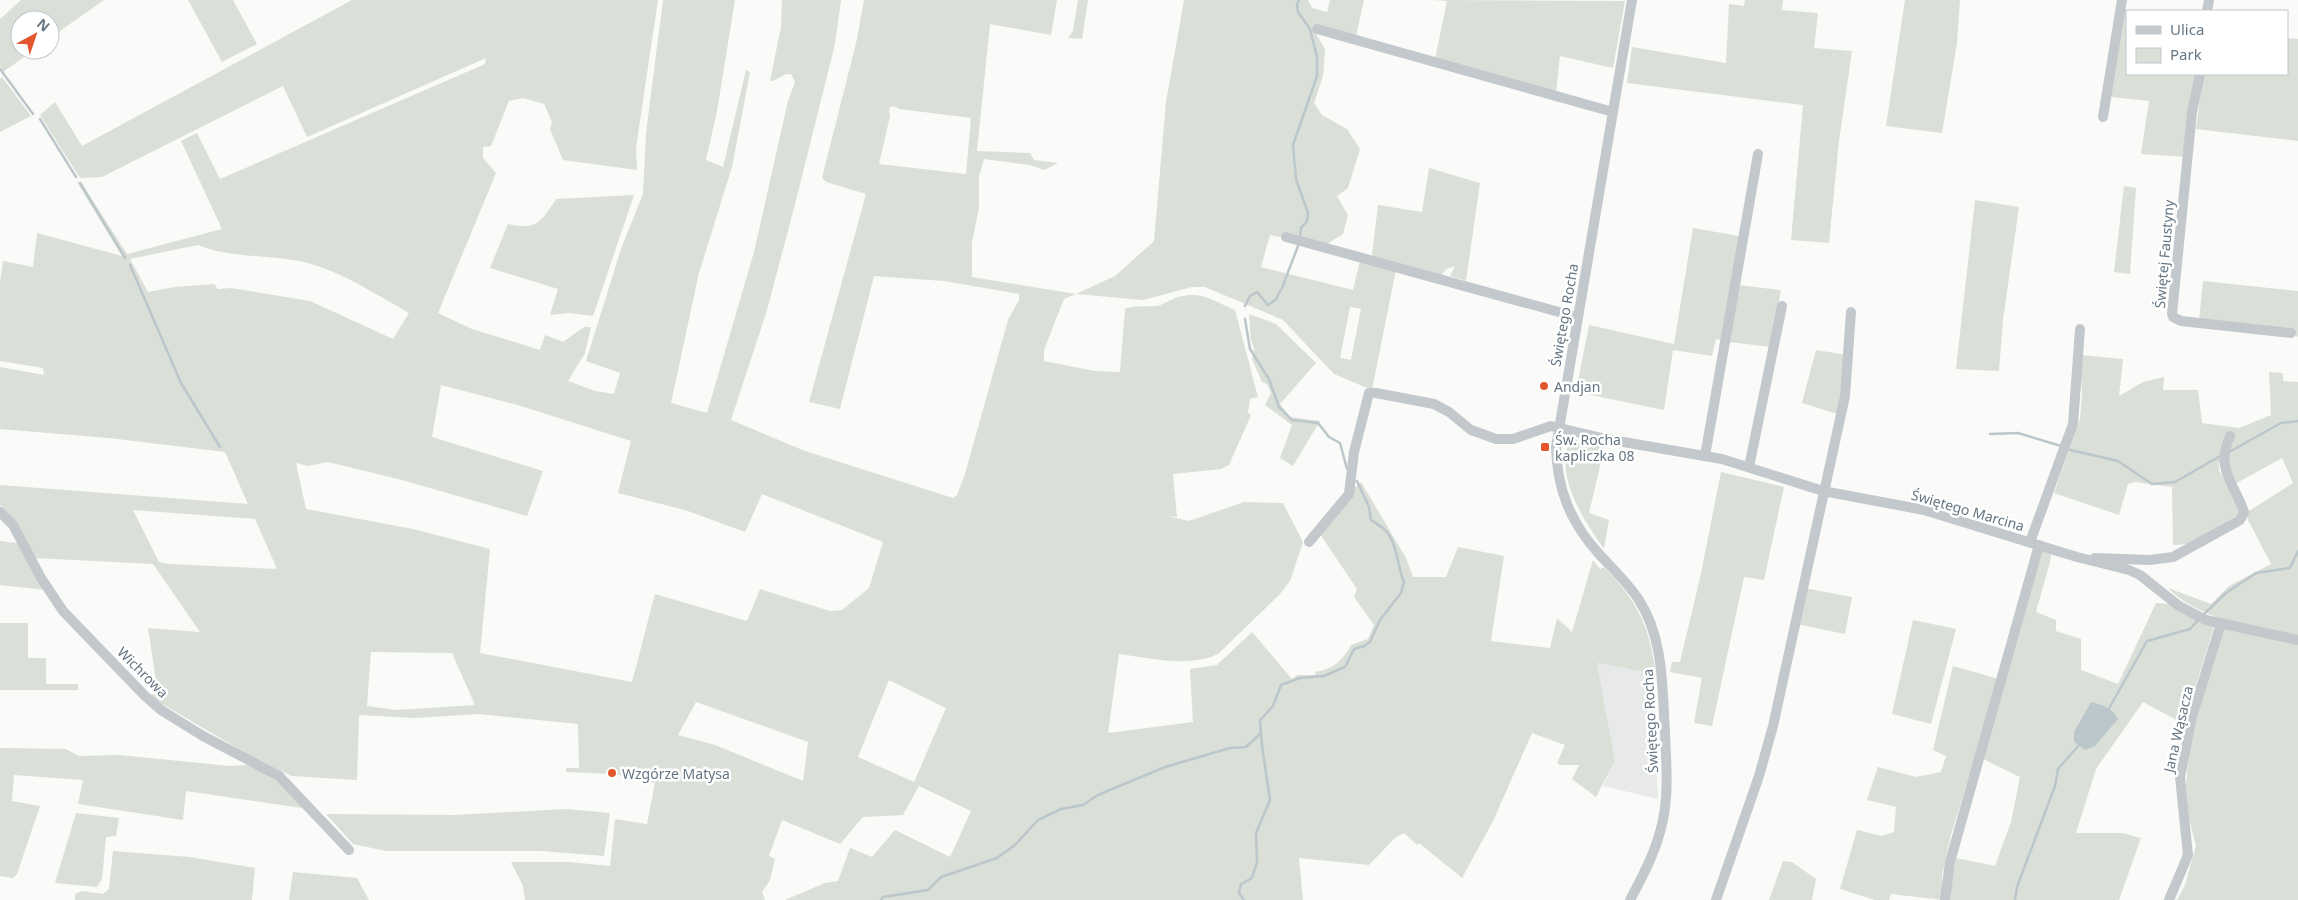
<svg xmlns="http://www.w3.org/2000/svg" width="2298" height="900" font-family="'Noto Sans',sans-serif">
<rect width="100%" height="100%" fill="#fafaf8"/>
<path fill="#e8e9e9" d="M1597 663 1651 673 1658 799 1603 786 1615 761Z"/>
<path fill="#dadfd7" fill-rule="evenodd" d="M21 0H104L50 38V20H20V50H34L3 72 0 65V19Z
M188 0H233L257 44 222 62Z
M352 0H658L636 148 637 170 563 160 550 129 552 122 544 104 523 98 509 101 491 146 483 147V158L496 173 438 313 472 329 540 350 545 335 563 342 584 327H591L585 353 568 381 595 391 614 394 620 373 586 361 621 249 643 194 646 133 663 0H735L717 111 706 160 723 167 746 70 750 72 732 167 699 273 671 403 707 413 754 252 788 101 795 82 791 74C782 73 778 81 770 81L781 27 782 0H841L835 44 794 208 767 310 731 420 805 451 953 498 957 495 965 474 1008 320 1019 300V294L944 281 874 276 840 409 809 402 866 194 826 182 822 178 857 39 864 0H1057L1051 35 990 24 977 151 1030 153 1034 160 1058 163 1044 170 1030 165 984 159 979 177V207L972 243V277L1076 294 1115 276 1154 241 1166 102 1184 0H1308L1312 8 1327 12 1330 0H1364L1356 36 1312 27 1325 49 1323 76 1314 103 1322 115 1347 129 1360 149 1348 188 1337 196 1348 215 1343 234 1327 244 1287 232 1280 237 1270 235 1261 267 1353 290 1360 261 1396 270 1372 390 1334 374 1283 320 1205 287H1192L1143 300 1076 294 1064 299 1044 350V361L1095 371 1120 372 1125 309C1134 305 1147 307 1157 306 1163 305 1169 300 1175 298 1201 290 1211 300 1235 310L1258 397 1250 399 1248 413 1251 415 1229 465 1221 469 1173 474 1177 517 1167 516 1189 521 1244 502 1283 503 1303 542 1290 581 1280 594 1218 654C1189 668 1150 658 1119 654L1108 733 1193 722 1190 669 1217 665 1252 632 1292 679 1297 675H1316L1315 672C1335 668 1341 662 1351 645L1368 639 1374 625 1354 597 1357 589 1320 534 1354 486 1356 487 1361 482 1406 558 1413 577H1446L1458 547 1504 556 1491 641 1550 648 1557 618 1572 632 1593 560 1600 569 1604 567C1638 602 1649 625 1656 674L1597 663 1615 761 1596 797 1572 779 1579 765H1560L1557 763 1565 745 1532 733 1493 821 1462 878 1419 843 1417 845 1404 833 1395 838 1369 865 1299 858 1303 900H785L825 883 838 881 850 848 872 857 895 830 950 857 971 811 919 786 903 815 863 817 840 844 782 820 769 856 775 859 770 880 762 892 765 900H525L523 886 511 862H569L610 866 615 819 647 824 655 783 614 774 566 772V768H579L578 724 479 714 415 718 359 715 357 780 292 776 261 762 147 695 158 694 148 628 200 632 153 564 34 558 19 526 0 505V485L248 504 225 452 109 438 0 429V367L44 375 43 368 0 361V282L3 261 33 267 37 233 122 256 77 182H81L127 254 222 229 181 141 197 133 220 179 485 64 486 58 307 137 283 86 102 177 80 178 40 115 55 102 82 146ZM893 106 900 109 971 118 966 174 879 164 890 116 889 108ZM198 245C231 259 273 254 308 263 344 273 377 295 409 313L393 339 310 301 231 288 218 289 214 284 175 287 148 292 130 259ZM1350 307 1361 309 1351 360 1340 358ZM441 385 518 405 631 441 618 493 685 510 745 532 762 494 883 542 869 588 842 610 830 611 760 589 747 621 655 594 632 682 480 653 490 549 413 529 306 509 296 463 308 466 328 462 402 480 527 516 543 471 432 437ZM133 510 255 519 277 569 169 564 159 562ZM371 652 452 653 475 705 396 710 367 706ZM889 680 946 708 914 782 858 757ZM696 702 808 742 803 781 715 745 678 735Z
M1078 0H1088L1082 39 1068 38 1073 31Z
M1433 0 1625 1 1613 68 1560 56 1556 93 1435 59 1447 1Z
M1745 0H1783L1782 10 1818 13 1814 48 1852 51 1839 141 1829 243 1791 240 1803 105 1627 83 1632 47 1726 63 1729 4 1744 6Z
M1905 0H1960L1957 43 1942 133 1886 126Z
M2125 10 2134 11H2127V74H2196L2186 157 2141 154 2149 101 2111 97Z
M2287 38 2298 39V141L2196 129 2203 74H2287Z
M2 77 31 116 0 132V79Z
M1429 168 1480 183 1466 281 1450 276 1455 266 1446 269 1441 276 1374 258 1372 254 1378 205 1422 212Z
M2124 186 2136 188 2130 274 2114 272Z
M634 195 593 316 569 313 550 315 558 289 490 268 508 224C536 231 542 221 556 199Z
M1975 200 2019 207 2003 320 1999 371 1956 369Z
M1693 228 1739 236 1721 340 1716 339 1712 356 1673 350 1664 410 1576 392 1589 325 1674 344Z
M2203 281 2298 291V337L2288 328 2199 320Z
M1738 285 1781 290 1771 347 1729 342Z
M1249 314 1276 324 1316 363 1280 404 1290 417 1320 421 1293 466 1280 458 1292 425 1265 405 1271 393 1267 384 1262 382 1252 359 1254 348 1251 340Z
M1816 350 1847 355 1837 414 1802 403Z
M2080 355 2123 359 2119 396 2143 382 2164 377 2163 390H2198L2202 423 2239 428 2271 415 2269 372 2283 373V381L2298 382V900H2177L2185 885 2196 846 2189 818 2186 786 2188 760 2197 717 2226 621C2205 612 2184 605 2168 588L2211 604 2229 586 2271 564 2247 518 2249 511 2293 483 2282 458 2235 484 2229 470V459L2219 462V470L2240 508 2239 514 2188 544 2173 545 2172 487 2135 482 2128 484 2119 515 2054 493 2080 419 2082 395Z
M1575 439 1578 440V443L1584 444 1585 440 1605 445 1589 513 1609 520 1604 549C1585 522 1555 478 1569 443Z
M1721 472 1784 487 1764 580 1744 577 1712 726 1694 723 1702 678 1670 672 1672 662H1680L1700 578Z
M0 541 17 543 46 590 0 585Z
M2040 551 2051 554 2050 562 2036 612 2056 620V631L2081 639V670L2118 684 2156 603 2169 604 2214 626 2184 724 2143 702 2096 769 2076 833H2122L2141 838 2119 900H1949L1956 858 1995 866 2011 822 2020 777 1983 759Z
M1804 588 1852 597 1845 634 1796 624Z
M1913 620 1956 629 1931 724 1892 714Z
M0 623H28V658H46V684H78V690H0Z
M1953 666 1999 679 1951 835 1942 875V900L1891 894 1889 900H1875L1840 889 1857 830 1882 836 1894 832 1896 807 1867 800 1878 767 1916 777 1941 772 1946 756 1933 750Z
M0 748 66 749 79 756 119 755 230 766 249 765 269 774 308 809 186 791 183 820 78 804 83 780 14 775 12 801 40 806 17 874 13 878 0 876Z
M567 809 610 813 604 856 541 851H386L353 844 326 814 454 815Z
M76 813 119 818 116 836 106 837 102 879 97 887 55 883Z
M113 851 190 857 255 868 252 900H75V894L82 891 103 894 109 889Z
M1783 861 1792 862 1816 879 1812 900H1769Z
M293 872 357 878 369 900H289Z"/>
<path fill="#bbc7cb" d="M2091 702C2103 705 2112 708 2118 719L2095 746 2085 750 2074 742V732Z"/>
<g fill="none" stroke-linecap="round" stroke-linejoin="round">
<path stroke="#bbc7cb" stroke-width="2.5" d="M1299 0 1297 4 1298 12 1310 29 1317 57V76L1293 145 1296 179 1308 213 1307 221 1301 228 1300 237
M0 69 33 114
M40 119 76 177
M80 183 125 258
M130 265 181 383 220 447
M1245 306 1250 296 1257 292 1268 305 1276 299 1282 288 1298 246
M1245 319 1250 349 1269 379 1279 407 1292 420 1318 423 1329 437 1340 443 1347 469
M1990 434 2018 433 2061 446
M2066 449 2118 461 2152 484 2175 482 2222 455
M2229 452 2281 423 2298 421
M2203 615 2226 593 2256 573 2290 568 2298 551
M2107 712 2147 641 2190 629 2199 619
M881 900 883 897 928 890 941 877 997 858 1015 845 1038 820 1061 809 1083 805 1098 795 1165 767 1230 748 1246 747 1261 733
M1244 900 1239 893 1241 884 1252 878 1257 862 1256 833 1270 800 1262 746 1260 720 1273 706 1281 685 1300 678 1324 676 1345 667 1354 649 1364 646 1370 642 1380 620 1401 593 1404 582C1397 567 1398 542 1384 529 1381 526 1375 523 1371 520L1369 507 1357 481
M2015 900 2017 887 2055 786 2058 769 2080 744"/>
<path stroke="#c3c8cc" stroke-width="10" d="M2207 11 2209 0
M1317 29 1613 112
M2200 74 2192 112 2172 314 2173 317 2181 321 2291 333
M2103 117 2122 0
M1286 237 1577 317
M1705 456 1758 154
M1749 467 1782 306
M0 512 13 525 41 578 63 611 145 696 161 710 203 736 279 776 349 850
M1309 542 1349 494 1354 452 1369 393H1376L1434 404 1449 412 1471 430 1496 439H1513L1551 426 1606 439 1722 459 1823 491 1924 510 2077 557 2129 570 2140 575 2179 606 2206 620 2298 640
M2030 542 2073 424 2080 329
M2095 558 2150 560 2173 557 2240 520 2244 512C2234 482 2215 470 2230 436
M1630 900C1644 874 1657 849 1663 820 1669 791 1666 761 1665 732 1662 687 1664 639 1639 600 1628 583 1613 569 1599 554 1571 523 1557 490 1556 447L1632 0
M1716 900 1759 776 1773 726 1845 396 1851 312
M1945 900 1950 862 2039 545
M2169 900 2188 855 2180 777 2192 717 2221 623"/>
</g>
<g fill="#e4572e" stroke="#fff" stroke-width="2">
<circle cx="1544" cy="386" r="5"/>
<rect x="1540" y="442" width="10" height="10" rx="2.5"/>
<circle cx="612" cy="773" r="5"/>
</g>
<g text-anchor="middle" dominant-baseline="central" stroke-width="5" stroke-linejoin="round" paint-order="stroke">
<g font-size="14" fill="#657683" stroke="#fff">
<text transform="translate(2164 254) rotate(-85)">Świętej Faustyny</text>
<text transform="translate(1564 315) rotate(-80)">Świętego Rocha</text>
<text transform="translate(1968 510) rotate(16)">Świętego Marcina</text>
<text transform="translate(143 672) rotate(45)">Wichrowa</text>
<text transform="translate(1650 721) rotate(-93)">Świętego Rocha</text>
<text transform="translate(2178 729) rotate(-77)">Jana Wąsacza</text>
</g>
<g font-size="14" fill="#657683" stroke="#fff" text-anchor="start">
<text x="1554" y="386">Andjan</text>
<text x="1555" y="439">Św. Rocha<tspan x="1555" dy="16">kapliczka 08</tspan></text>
<text x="622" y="773">Wzgórze Matysa</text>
</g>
</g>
<rect x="2126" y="10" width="162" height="65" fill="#ffffff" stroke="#c1c8cd"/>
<rect x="2136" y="26" width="25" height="8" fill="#c3c8cc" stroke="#c1c8cd"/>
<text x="2170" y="35" font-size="15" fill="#657683">Ulica</text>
<rect x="2136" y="48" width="25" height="15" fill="#dadfd7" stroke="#c1c8cd"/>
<text x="2170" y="60" font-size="15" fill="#657683">Park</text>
<g transform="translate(35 35) rotate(40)"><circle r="24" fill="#ffffff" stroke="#c1c8cd"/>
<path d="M0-4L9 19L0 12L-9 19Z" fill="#e4572e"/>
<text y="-8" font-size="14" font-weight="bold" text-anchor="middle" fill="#657683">N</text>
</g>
</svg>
